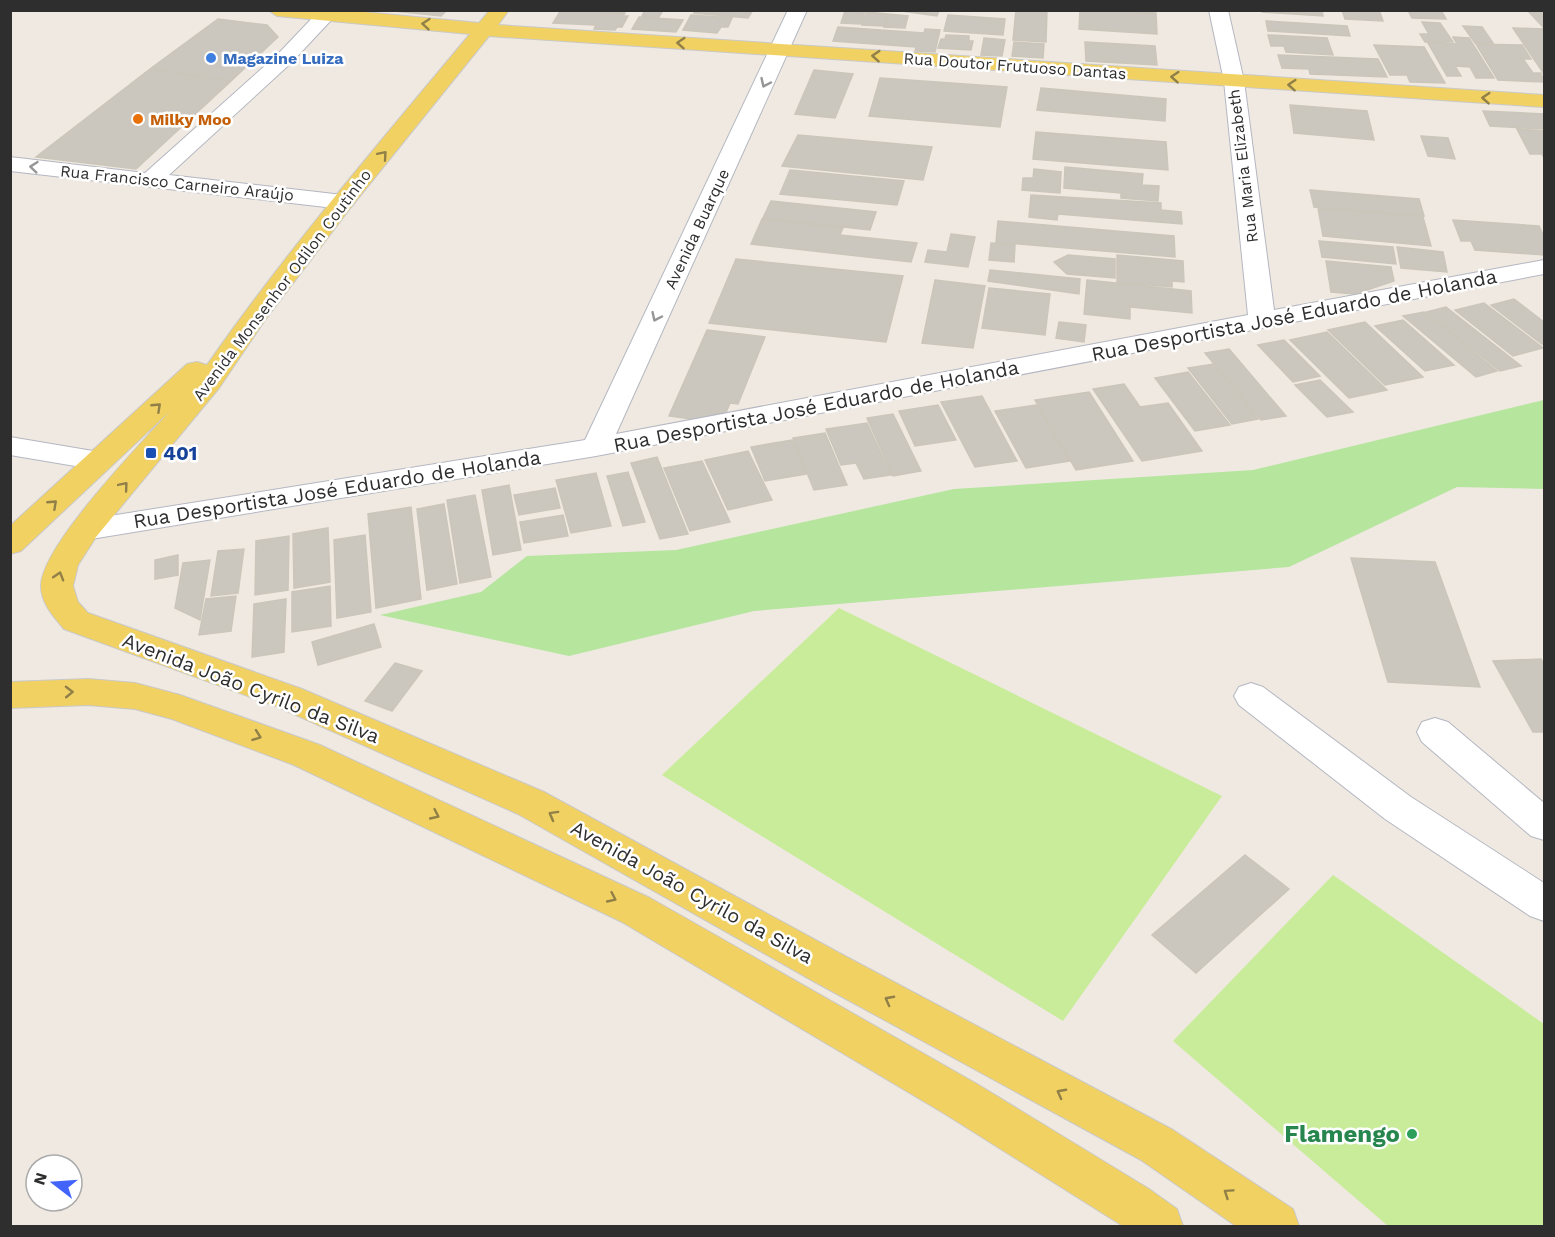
<svg xmlns="http://www.w3.org/2000/svg" width="1555" height="1237" font-family="'Work Sans',sans-serif">
<rect width="100%" height="100%" fill="#efe9e1"/>
<path fill="#b6e59e" d="M1544 400V489L1457 487 1289 567 754 611 569 656 380 615 481 592 527 556 676 550 954 489 1253 470Z"/>
<path fill="#c9ec9a" d="M839 608 1222 796 1063 1021 662 775Z
M1333 875 1544 1024V1226H1388L1173 1041Z"/>
<path fill="#cbc7bf" stroke="#cbc5ba" stroke-width="1.5" d="M384 10H447L441 16Z
M561 10 625 13 623 16H628L622 27H617L615 30 594 29 596 25 553 23Z
M645 10H649L662 12 659 17 642 16Z
M696 10H753L748 18 694 13Z
M894 10H939L937 16Z
M1016 10H1047L1046 42 1013 40Z
M1080 10 1156 13 1157 34 1079 29Z
M1261 10H1322L1323 16 1262 12Z
M1342 10H1379L1383 21 1345 19Z
M1408 10H1441L1446 19 1412 18Z
M1542 10H1544V28L1529 12Z
M845 11 865 12 861 24 841 23Z
M867 12 887 14 883 26 862 25Z
M888 14 908 16 905 28 884 27Z
M691 15 732 18 728 27H721L717 33 683 30Z
M948 15 1005 19 1003 35 944 31Z
M639 17 683 20 676 32 632 29Z
M218 19 267 25 278 37 231 81 150 69Z
M1266 21 1347 26 1350 36 1268 31Z
M1422 22 1440 23 1453 42H1425L1420 34H1429Z
M1463 26 1482 27 1493 43H1475Z
M838 27 924 33 925 29 940 30 935 52 915 51 916 47 833 41Z
M1513 28 1544 29V74Z
M946 35 969 36V41H973L971 50 938 48 941 39H945Z
M1268 35 1327 38 1333 55 1286 52 1284 46H1271Z
M1453 37 1469 38 1494 78H1476L1470 67 1455 66 1461 76H1447L1428 43 1457 44Z
M984 38 1005 40 1002 56 981 55Z
M1014 42 1044 44 1043 58 1012 56Z
M1085 42 1155 46 1157 65 1086 61Z
M1476 44 1522 45 1531 59H1523L1533 73H1541L1544 82 1498 80Z
M1374 45 1424 47 1445 83 1410 82 1407 75H1390Z
M1278 55 1378 59 1387 77 1310 74 1309 69 1282 68Z
M150 69 231 81 136 169 36 157Z
M814 70 853 74 835 118 795 114Z
M880 78 1007 87 1000 127 869 116Z
M1041 88 1166 99 1165 121 1037 110Z
M1290 105 1367 111 1374 140 1294 133Z
M1483 111 1544 114V129L1490 126Z
M1517 129 1544 131V158L1542 154H1530Z
M1036 132 1166 142 1168 170 1033 159Z
M798 135 932 147 923 180 782 166Z
M1421 136 1448 138 1455 159 1428 156Z
M1065 167 1143 174 1142 185 1159 186 1158 201 1121 198V193L1064 188Z
M1034 169 1061 172 1060 193 1022 190 1023 178H1033Z
M790 170 904 181 897 205 780 194Z
M1310 190 1419 199 1424 216 1314 207Z
M1031 195 1161 203V210L1181 212 1182 224 1058 214 1057 220 1029 217Z
M771 201 876 212 870 230 763 218Z
M1318 208 1423 217 1431 246 1323 236Z
M762 219 843 228 840 235 917 243 911 262 751 244Z
M1453 220 1539 226 1544 237V255L1475 250 1471 241H1461Z
M998 221 1174 236 1175 257 996 242Z
M951 234 975 237 968 267 925 262 928 250 947 252Z
M1319 241 1393 247 1396 264 1322 257Z
M991 243 1015 245 1014 262 989 260Z
M1397 247 1443 252 1447 272 1401 268Z
M1068 255 1115 259V278L1067 274 1054 262Z
M1117 255 1183 261 1184 282 1172 281V287L1117 282Z
M736 259 903 276 886 342 709 323Z
M1326 261 1391 267 1394 281 1355 294 1331 292Z
M990 270 1080 279 1079 294 988 281Z
M935 280 985 286 973 348 922 343Z
M1087 280 1191 291 1192 313 1130 307V319L1084 314Z
M989 288 1050 294 1045 335 982 328Z
M1514 299 1544 322V343L1542 344 1491 305Z
M1484 303 1543 348 1513 356 1455 310Z
M1446 307 1521 366 1500 371 1426 312Z
M1424 312 1497 371 1476 377 1403 316Z
M1403 320 1454 365 1425 371 1375 326Z
M1059 322 1086 325 1084 342 1056 338Z
M1365 322 1423 377 1385 385 1328 330Z
M707 330 765 337 738 404 730 403 725 415 714 414 712 422 669 416Z
M1327 332 1387 390 1349 398 1290 340Z
M1284 340 1320 376 1293 382 1258 345Z
M1229 349 1286 416 1261 420 1205 353Z
M1214 364 1258 419 1232 424 1188 368Z
M1188 372 1230 425 1195 431 1155 378Z
M1320 380 1353 412 1327 417 1295 385Z
M1124 384 1140 407 1168 403 1202 451 1142 461 1093 389Z
M1089 392 1133 461 1076 470 1035 400Z
M982 396 1017 461 975 467 941 402Z
M938 405 956 440 915 446 899 411Z
M1036 405 1070 461 1026 468 995 411Z
M893 414 921 471 893 476 867 418Z
M867 423 891 475 864 479 856 463 841 465 826 429Z
M825 433 847 485 814 490 793 438Z
M792 440 807 474 765 481 751 447Z
M748 451 772 500 728 510 705 460Z
M657 457 688 534 660 539 631 463Z
M702 461 730 522 690 531 664 468Z
M628 472 645 522 623 526 607 476Z
M596 473 611 526 571 533 556 480Z
M509 485 521 550 493 555 482 490Z
M555 488 560 508 519 515 514 495Z
M475 495 491 577 460 583 447 500Z
M444 504 457 584 427 590 417 509Z
M411 507 421 599 376 608 368 514Z
M563 515 568 536 524 543 520 522Z
M328 528 330 582 294 588 293 534Z
M365 535 371 612 337 618 334 540Z
M289 536 288 590 255 595 256 541Z
M244 549 238 593 211 596 218 551Z
M178 555V575L155 579V560Z
M1351 558 1435 562 1480 687 1388 682Z
M210 560 200 620 175 608 183 563Z
M330 586 331 626 292 632V592Z
M236 596 231 631 199 635 206 599Z
M286 599 284 652 252 657 254 604Z
M374 624 381 647 318 665 312 642Z
M1541 659 1544 665V732H1533L1493 661Z
M395 663 422 671 392 711 365 701Z
M1245 855 1289 889 1196 973 1152 935Z"/>
<g fill="none" stroke-linecap="round" stroke-linejoin="round">
<defs>
<path id="minor" d="M326 10 335 16 291 63 169 175 343 195 351 197 355 202 351 207 343 209 10 171V157L145 173 277 55 318 12Z
M788 10H807L616 434 1248 315 1224 81 1209 10H1228L1244 81 1274 310 1544 260V274L596 456 85 540 74 537 70 530 74 523 85 520 585 440Z
M10 437 99 452 109 454 114 461 109 468 99 470 10 455Z
M1251 683 1263 687 1411 797 1544 883V921L1530 916 1385 819 1239 705 1234 696 1239 687Z
M1435 718 1448 722 1544 803V840L1531 836 1422 742 1417 732 1422 722Z"/>
<path id="major" d="M268 10H343L479 23 490 10H509L498 25 1544 95V107L489 36 351 207 265 320 219 388 96 537 78 565 73 586 78 602 88 613 302 689 544 792 843 955 1173 1130 1293 1209 1299 1226H1236L1141 1160 813 981 518 814 278 707 64 629C54 617 41 603 41 586 41 546 141 444 170 411L21 551 10 554V526L187 364 197 362 207 365C288 249 380 142 470 34L277 16Z
M88 679 135 683 180 695 320 745 650 898 977 1084 1149 1189 1177 1209 1183 1226H1123L945 1114 622 922 294 765 172 719 135 709 88 705 10 708V682Z"/>
</defs>
<use href="#minor" stroke="#b4b7c1" stroke-width="2"/>
<use href="#major" stroke="#c9c9c9" stroke-width="2"/>
<use href="#minor" fill="#fff" fill-rule="evenodd"/>
<use href="#major" fill="#f2d163" fill-rule="evenodd"/>
</g>
<defs><path id="oneway-chevron" d="M-2-3.5L2.5 0L-2 3.5" fill="none" stroke-width="1.6" stroke-linecap="round" stroke-linejoin="round" transform="scale(1.5)"/></defs>
<g stroke="#908048">
<use href="#oneway-chevron" transform="translate(426 24) rotate(-175)"/>
<use href="#oneway-chevron" transform="translate(681 43) rotate(-176)"/>
<use href="#oneway-chevron" transform="translate(876 56) rotate(-176)"/>
<use href="#oneway-chevron" transform="translate(1175 77) rotate(-176)"/>
<use href="#oneway-chevron" transform="translate(1292 85) rotate(-176)"/>
<use href="#oneway-chevron" transform="translate(1486 98) rotate(-176)"/>
<use href="#oneway-chevron" transform="translate(383 155) rotate(-49)"/>
<use href="#oneway-chevron" transform="translate(157 407) rotate(-43)"/>
<use href="#oneway-chevron" transform="translate(124 486) rotate(-50)"/>
<use href="#oneway-chevron" transform="translate(53 504) rotate(-43)"/>
<use href="#oneway-chevron" transform="translate(59 576) rotate(-73)"/>
<use href="#oneway-chevron" transform="translate(69 692) rotate(-1)"/>
<use href="#oneway-chevron" transform="translate(257 736) rotate(20)"/>
<use href="#oneway-chevron" transform="translate(435 815) rotate(25)"/>
<use href="#oneway-chevron" transform="translate(553 815) rotate(-151)"/>
<use href="#oneway-chevron" transform="translate(612 898) rotate(25)"/>
<use href="#oneway-chevron" transform="translate(889 1000) rotate(-152)"/>
<use href="#oneway-chevron" transform="translate(1061 1093) rotate(-152)"/>
<use href="#oneway-chevron" transform="translate(1228 1193) rotate(-146)"/>
</g>
<g stroke="#969696">
<use href="#oneway-chevron" transform="translate(765 83) rotate(115)"/>
<use href="#oneway-chevron" transform="translate(34 167) rotate(-174)"/>
<use href="#oneway-chevron" transform="translate(656 317) rotate(115)"/>
</g>
<circle fill="#3f7fe0" stroke="#fff" stroke-width="2" cx="211" cy="58" r="6"/>
<circle fill="#e8710a" stroke="#fff" stroke-width="2" cx="138" cy="119" r="6"/>
<rect fill="#1a4fb4" stroke="#fff" stroke-width="2" x="145" y="447" width="12" height="12" rx="3"/>
<circle fill="#2e9e5b" stroke="#fff" stroke-width="2" cx="1412" cy="1134" r="6"/>
<g text-anchor="middle" dominant-baseline="central" stroke-width="5" stroke-linejoin="round" paint-order="stroke">
<g font-size="16" font-weight="bold" fill="#366cbe" stroke="#fff" text-anchor="start">
<text x="223" y="58">Magazine Luiza</text>
</g>
<g font-size="16" fill="#2e2e2e" stroke="#fff">
<text transform="translate(1015 66) rotate(4)">Rua Doutor Frutuoso Dantas</text>
<text transform="translate(1243 166) rotate(-97)">Rua Maria Elizabeth</text>
<text transform="translate(177 183) rotate(6)">Rua Francisco Carneiro Araújo</text>
<text transform="translate(697 229) rotate(-65)">Avenida Buarque</text>
<text transform="translate(282 285) rotate(-53)">Avenida Monsenhor Odilon Coutinho</text>
</g>
<g font-size="16" font-weight="bold" fill="#c56008" stroke="#fff" text-anchor="start">
<text x="150" y="119">Milky Moo</text>
</g>
<g font-size="20" fill="#2e2e2e" stroke="#fff">
<text transform="translate(1294 315) rotate(-11)">Rua Desportista José Eduardo de Holanda</text>
<text transform="translate(816 406) rotate(-11)">Rua Desportista José Eduardo de Holanda</text>
<text transform="translate(337 489) rotate(-9)">Rua Desportista José Eduardo de Holanda</text>
<text transform="translate(251 688) rotate(21)">Avenida João Cyrilo da Silva</text>
<text transform="translate(692 892) rotate(29)">Avenida João Cyrilo da Silva</text>
</g>
<g font-size="20" font-weight="bold" fill="#164399" stroke="#fff" text-anchor="start">
<text x="163" y="453">401</text>
</g>
<g font-size="24" font-weight="bold" fill="#27864d" stroke="#fff" text-anchor="end">
<text x="1400" y="1134">Flamengo</text>
</g>
</g>
<rect width="1555" height="1237" fill="none" stroke="#2e2e2e" stroke-width="24"/>
<g transform="translate(54 1183) rotate(287)"><circle r="28" fill="#ffffff" stroke="#ababab" stroke-width="1.5"/>
<path d="M0-4.5L10 22L0 15L-10 22Z" fill="#4264fb"/>
<text y="-9" font-size="16" font-weight="bold" text-anchor="middle" fill="#2e2e2e">N</text>
</g>
</svg>
